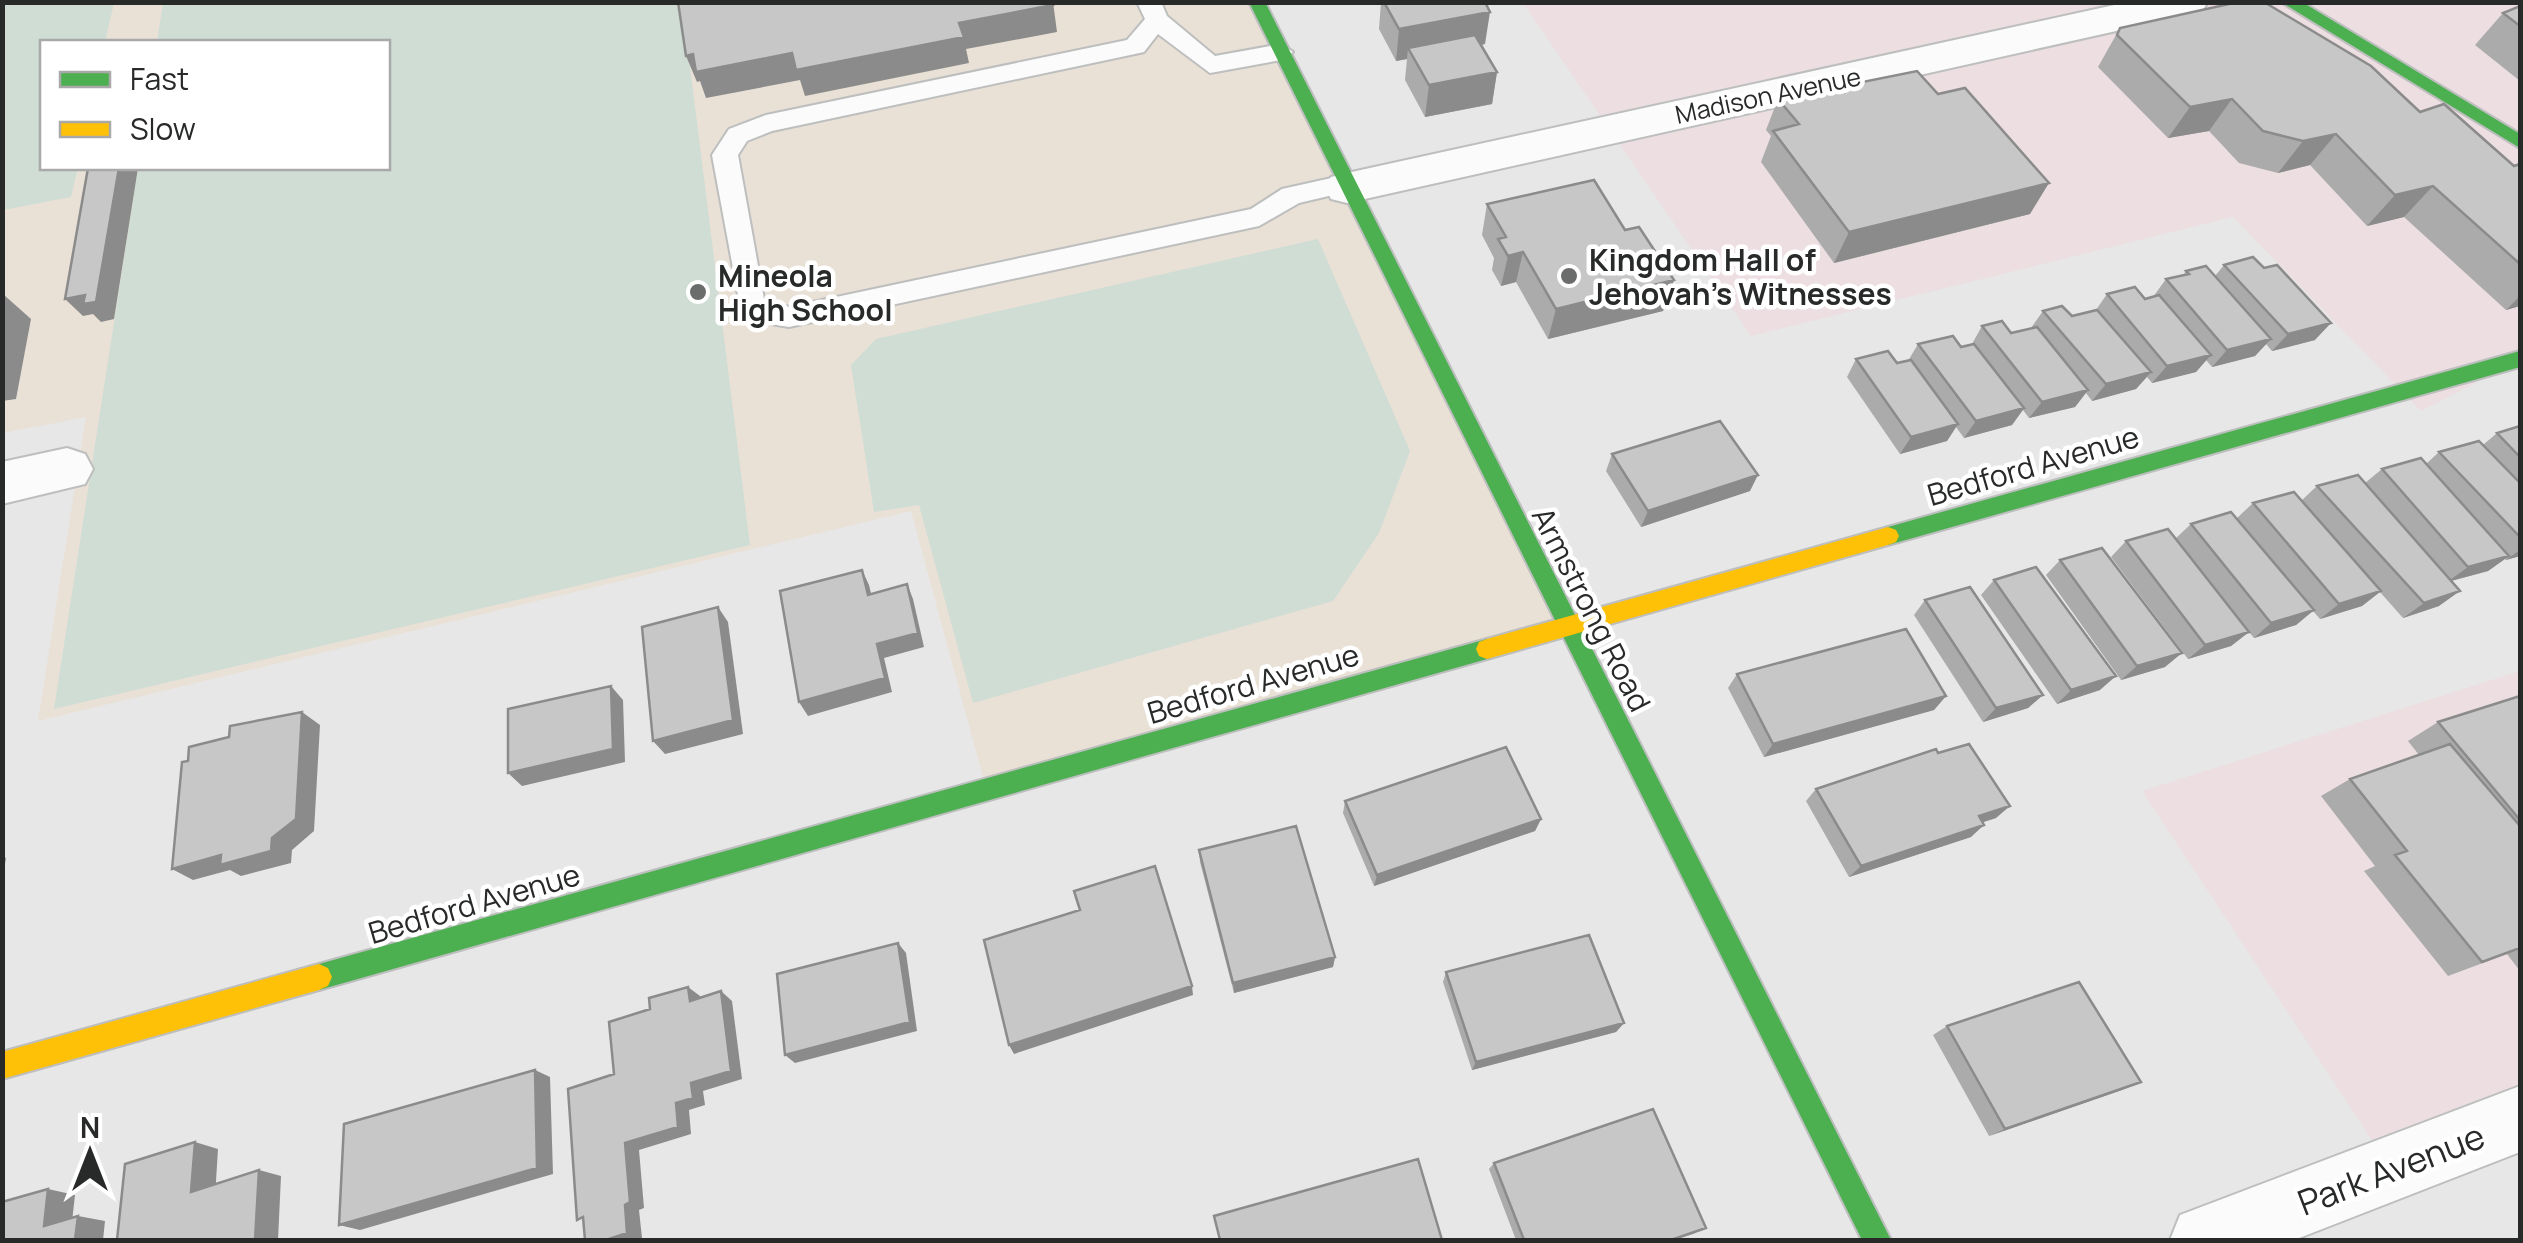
<svg xmlns="http://www.w3.org/2000/svg" width="2523" height="1243" font-family="Manrope,sans-serif">
<rect width="100%" height="100%" fill="#e7e7e7"/>
<path fill="#ecdee1" d="M1523 3H2520V360L2421 411 2233 217 1751 336Z
M2520 671V1119L2391 1169 2142 791Z"/>
<path fill="#e9e0d6" fill-rule="evenodd" d="M2 3H1253L1555 623 984 781 911 511 38 721 86 417 3 433ZM42 42H388V168H42Z"/>
<path fill="#cfddd5" d="M3 2 114 3 105 42H42V168H78L71 197 3 210Z
M163 3H682L750 545 54 709 138 168H388V42H157Z
M1318 239 1410 451 1379 533 1333 601 973 703 919 505 874 512 851 365 876 339Z"/>
<g fill="none" stroke-linecap="round" stroke-linejoin="round">
<defs>
<path id="lane" d="M1137 2H1161L1167 16 1215 56 1281 44 1293 52 1281 60 1210 73 1158 34 1144 52 1135 54 772 131 747 141 738 155 764 299 789 307 1251 209 1282 189 1345 175 1354 178 1358 184 1354 190 1299 203 1259 226 789 327 753 321 741 311 712 155 729 129 766 115 1127 40 1145 19Z"/>
<path id="street" d="M2128 2H2208L2202 11 2188 15 1347 203 1331 199 1325 188 1331 177 1347 173Z
M67 448 85 454 93 469 85 484 2 504V462Z
M2520 1086V1152L2294 1240H2170L2180 1215Z"/>
<path id="fast" d="M1249 2H1265L1891 1240H1862Z
M2281 2H2302L2520 134V148Z
M2520 351V367L1888 545 1880 542 1877 536 1880 530 1888 527Z
M1487 639 1495 642 1498 649 1495 656 1487 659 319 990 310 986 306 977 310 968 319 964Z"/>
<path id="slow" d="M1888 527 1896 530 1899 536 1896 542 1888 545 1487 659 1479 656 1476 649 1479 642 1487 639Z
M319 964 328 968 332 977 328 986 319 990 2 1079V1052Z"/>
</defs>
<use href="#lane" stroke="#bdbebe" stroke-width="4"/>
<use href="#street" stroke="#bdbebe" stroke-width="4"/>
<use href="#fast" stroke="#bdbebe" stroke-width="4"/>
<use href="#slow" stroke="#bdbebe" stroke-width="4"/>
<use href="#lane" fill="#fbfbfb" fill-rule="evenodd"/>
<use href="#street" fill="#fbfbfb" fill-rule="evenodd"/>
<use href="#fast" fill="#4caf50" fill-rule="evenodd"/>
<use href="#slow" fill="#ffc107" fill-rule="evenodd"/>
</g>
<path fill="#ababab" d="M1381 2H1485V44L1481 45 1497 72 1492 104 1425 117 1405 80 1407 59 1396 61 1379 29Z
M2520 6V81L2475 45 2503 13Z
M2120 28 2420 112 2514 166 2520 164V306L2506 310 2404 217 2367 226 2310 165 2278 173 2239 163 2209 131 2168 138 2098 67Z
M1938 94 2030 214 1834 263 1761 162 1771 136 1766 130 1778 99Z
M1487 204 1625 230 1674 280 1663 311 1548 339 1516 282 1501 286 1492 270 1494 258 1482 235Z
M2224 265 2315 340 2272 351 2266 344 2255 356 2212 367 2206 360 2196 372 2152 383 2147 377 2136 389 2092 401 2086 393 2075 407 2029 418 2023 410 2012 425 1964 438 1956 427 1947 441 1900 454 1847 377 1856 359 1897 363 1908 361 1918 344 1961 347 1972 344 1982 326 2011 333 2031 328 2043 311 2072 316 2096 310 2107 294 2145 299 2153 297 2166 279 2183 275 2186 271 2215 276Z
M2520 426V556L2506 560 2505 559 2488 571 2451 581 2439 606 2403 618 2380 592 2362 606 2320 619 2313 611 2296 625 2254 638 2249 632 2231 646 2188 659 2111 557 2126 541 2175 539 2191 524 2237 518 2253 503 2302 500 2317 486 2365 483 2382 469 2426 464 2439 452 2483 445 2497 433Z
M1612 454 1750 491 1641 527 1606 471Z
M2060 560 2165 667 2121 680 2046 575Z
M1994 580 2100 690 2057 704 1981 595Z
M1925 600 2043 695 2028 708 1983 722 1914 615Z
M1737 674 1946 696 1934 710 1764 757 1728 688Z
M2520 696V971L2507 954 2448 976 2364 871 2375 866 2321 796 2350 779 2419 755 2408 741 2438 722Z
M1938 753 1996 818 1983 822 1971 837 1849 877 1806 801 1816 789Z
M1345 801 1541 819 1535 831 1374 886 1343 813Z
M1199 850 1335 957 1333 967 1234 993 1200 862Z
M1446 972 1624 1023 1616 1032 1472 1070 1443 982Z
M1947 1026 2141 1082 1989 1136 1933 1035Z
M1494 1163 1696 1233 1674 1240H1516L1489 1169Z"/>
<path fill="#8b8b8b" d="M1047 2H1053L1057 32 966 49 969 63 805 96 800 80 706 98 700 81 697 82 686 56 693 54 792 53 959 23Z
M1490 12 1485 44 1414 58 1408 48 1407 59 1396 61 1399 29Z
M1497 72 1492 104 1425 117 1429 85Z
M2232 99 2209 131 2168 138 2190 107Z
M2336 134 2310 165 2278 173 2303 141Z
M119 168H138L114 319 101 322 93 314 83 316 65 299Z
M2049 183 2030 214 1834 263 1849 232Z
M2433 186 2404 217 2367 226 2395 195Z
M1523 252 1516 282 1501 286 1508 256Z
M1674 280 1663 311 1548 339 1556 309Z
M4 295 31 319 16 399 2 401V303Z
M2520 296V306L2506 310Z
M2331 323 2315 340 2272 351 2288 334Z
M2271 339 2255 356 2212 367 2227 350Z
M2211 355 2196 372 2152 383 2167 366Z
M2151 372 2136 389 2092 401 2106 384Z
M2088 390 2075 407 2029 418 2042 402Z
M2024 408 2012 425 1964 438 1976 421Z
M1958 424 1947 441 1900 454 1911 437Z
M1758 475 1750 491 1641 527 1648 511Z
M2520 550V556L2506 560Z
M2509 556 2488 571 2447 582 2468 567Z
M862 570 869 585 875 610 868 595Z
M907 584 913 599 924 647 884 658 892 692 808 716 799 702 877 644Z
M2381 591 2362 606 2320 619 2339 604Z
M2460 591 2439 606 2403 618 2424 603Z
M718 607 728 622 743 734 665 754 653 741Z
M2314 610 2296 625 2254 638 2271 623Z
M2249 632 2231 646 2188 659 2205 645Z
M2182 653 2165 667 2121 680 2137 666Z
M2116 676 2100 690 2057 704 2071 690Z
M611 686 623 700 625 762 522 786 508 773Z
M2043 695 2028 708 1983 722 1996 708Z
M1946 696 1934 710 1764 757 1773 744Z
M302 712 320 725 314 831 292 850 291 863 241 876 230 870 193 880 172 869 272 838Z
M2010 806 1996 818 1965 828 1979 816Z
M1541 819 1535 831 1374 886 1377 875Z
M1984 825 1971 837 1849 877 1861 866Z
M2 856 6 858 2 881Z
M898 943 906 953 917 1031 795 1063 785 1055Z
M1335 957 1333 967 1234 993 1233 983Z
M1192 986 1193 995 1014 1054 1009 1045Z
M688 987 700 996 701 1010 690 1001Z
M721 991 732 1001 742 1079 703 1091 705 1105 689 1110 691 1134 639 1150 644 1208 639 1210 642 1238 634 1240H606L625 1205V1143L676 1103 691 1083Z
M1624 1023 1616 1032 1472 1070 1476 1062Z
M535 1070 550 1077 553 1174 360 1230 339 1225Z
M2141 1082 2122 1090 1989 1136 2005 1129Z
M195 1142 218 1149 215 1197 191 1192Z
M259 1170 281 1176 278 1240H255Z
M48 1189 75 1195 71 1231 44 1226Z
M78 1216 105 1221 103 1240H75Z"/>
<path fill="#c7c7c7" stroke="#8b8b8b" stroke-width="2.5" d="M678 2H1052L1053 5 959 23 964 37 796 70 792 53 696 72 693 54 686 56Z
M1384 2H1485L1490 12 1399 29Z
M2238 2H2264L2371 66 2420 112 2444 104 2514 166 2520 164V264L2433 186 2395 195 2336 134 2303 141 2263 131 2232 99 2190 107 2117 35 2120 28Z
M2520 6V26L2503 13Z
M1475 35 1497 72 1429 85 1408 48Z
M1917 71 1938 94 1965 88 2049 183 1849 232 1773 131 1799 124 1778 99Z
M88 168H119L96 302 83 304 85 295 65 299Z
M1594 180 1625 230 1639 227 1674 280 1556 309 1523 252 1508 256 1498 239 1506 237 1487 204Z
M2253 257 2264 268 2277 265 2331 323 2288 334 2224 265Z
M2206 266 2271 339 2227 350 2166 279 2189 274 2186 271Z
M2135 287 2145 299 2159 295 2211 355 2167 366 2107 294Z
M2062 306 2072 316 2097 310 2151 372 2106 384 2043 311Z
M2002 321 2011 333 2037 327 2088 390 2042 402 1982 326Z
M1953 336 1961 347 1974 344 2024 408 1976 421 1918 344Z
M1888 351 1897 363 1911 360 1958 424 1911 437 1856 359Z
M1720 421 1758 475 1648 511 1612 454Z
M2520 426V457L2497 433Z
M2479 441 2520 483V537L2439 452Z
M2421 458 2509 556 2468 567 2382 469Z
M2358 475 2460 591 2424 603 2317 486Z
M2294 492 2381 591 2339 604 2253 503Z
M2231 512 2314 610 2271 623 2191 524Z
M2168 529 2249 632 2205 645 2126 541Z
M2102 548 2182 653 2137 666 2060 560Z
M2036 567 2116 676 2071 690 1994 580Z
M862 570 868 595 907 584 918 633 877 644 885 678 799 702 780 591Z
M1970 587 2043 695 1996 708 1925 600Z
M718 607 733 720 653 741 642 627Z
M1906 629 1946 696 1773 744 1737 674Z
M611 686 613 749 508 773V709Z
M2520 696V820L2438 722Z
M302 712 296 819 272 838 271 851 220 865 221 855 172 869 182 762 188 761 189 747 229 737 230 726Z
M1969 744 2010 806 1979 816 1984 825 1861 866 1816 789 1936 749 1938 753Z
M2450 744 2520 826V948L2482 962 2395 855 2407 851 2350 779Z
M1506 747 1541 819 1377 875 1345 801Z
M1296 826 1335 957 1233 983 1199 850Z
M1155 866 1192 986 1009 1045 984 940 1080 910 1074 891Z
M1589 935 1624 1023 1476 1062 1446 972Z
M898 943 910 1022 785 1055 777 974Z
M2079 982 2141 1082 2005 1129 1947 1026Z
M688 987 690 1001 721 991 731 1071 691 1083 693 1098 676 1103 678 1127 625 1143 630 1202 625 1205 627 1233 606 1240H585L583 1217 577 1220 568 1089 614 1074 609 1022 650 1009 649 998Z
M535 1070 537 1168 339 1225 344 1124Z
M1653 1109 1706 1228 1671 1240H1524L1494 1163Z
M195 1142 191 1192 259 1170 255 1240H117L125 1164Z
M1418 1159 1442 1240H1220L1214 1216Z
M48 1189 44 1226 78 1216 75 1240H2V1202Z"/>
<g fill="#6b6c6c" stroke="#fff" stroke-width="4">
<circle cx="1569" cy="276" r="10"/>
<circle cx="698" cy="292" r="10"/>
</g>
<g text-anchor="middle" dominant-baseline="central" stroke-width="9" stroke-linejoin="round" paint-order="stroke">
<g font-size="25" fill="#282929" stroke="#fff">
<text transform="translate(1768 95) rotate(-12)">Madison Avenue</text>
</g>
<g font-size="30" font-weight="bold" fill="#282929" stroke="#fff" text-anchor="start">
<text x="1589" y="259">Kingdom Hall of<tspan x="1589" dy="34">Jehovah’s Witnesses</tspan></text>
<text x="718" y="275">Mineola<tspan x="718" dy="34">High School</tspan></text>
</g>
<g font-size="30" fill="#282929" stroke="#fff">
<text transform="translate(2033 465) rotate(-16)">Bedford Avenue</text>
<text transform="translate(1592 609) rotate(63)">Armstrong Road</text>
<text transform="translate(1253 683) rotate(-16)">Bedford Avenue</text>
<text transform="translate(474 903) rotate(-16)">Bedford Avenue</text>
</g>
<g font-size="35" fill="#282929" stroke="#fff">
<text transform="translate(2391 1169) rotate(-21)">Park Avenue</text>
</g>
</g>
<rect width="2523" height="1243" fill="none" stroke="#282929" stroke-width="10"/>
<rect x="40" y="40" width="350" height="130" fill="#ffffff" stroke="#a9a9a9" stroke-width="2.5"/>
<rect x="60" y="72" width="50" height="15" fill="#4caf50" stroke="#a9a9a9" stroke-width="2.5"/>
<text x="130" y="90" font-size="30" fill="#282929">Fast</text>
<rect x="60" y="122" width="50" height="15" fill="#ffc107" stroke="#a9a9a9" stroke-width="2.5"/>
<text x="130" y="140" font-size="30" fill="#282929">Slow</text>
<g transform="translate(90 1153)" stroke="#ffffff" stroke-width="8" paint-order="stroke">
<path d="M0-8L18 38L0 25L-18 38Z" fill="#282929"/>
<text y="-15" font-size="28" font-weight="bold" text-anchor="middle" fill="#282929">N</text>
</g>
</svg>
